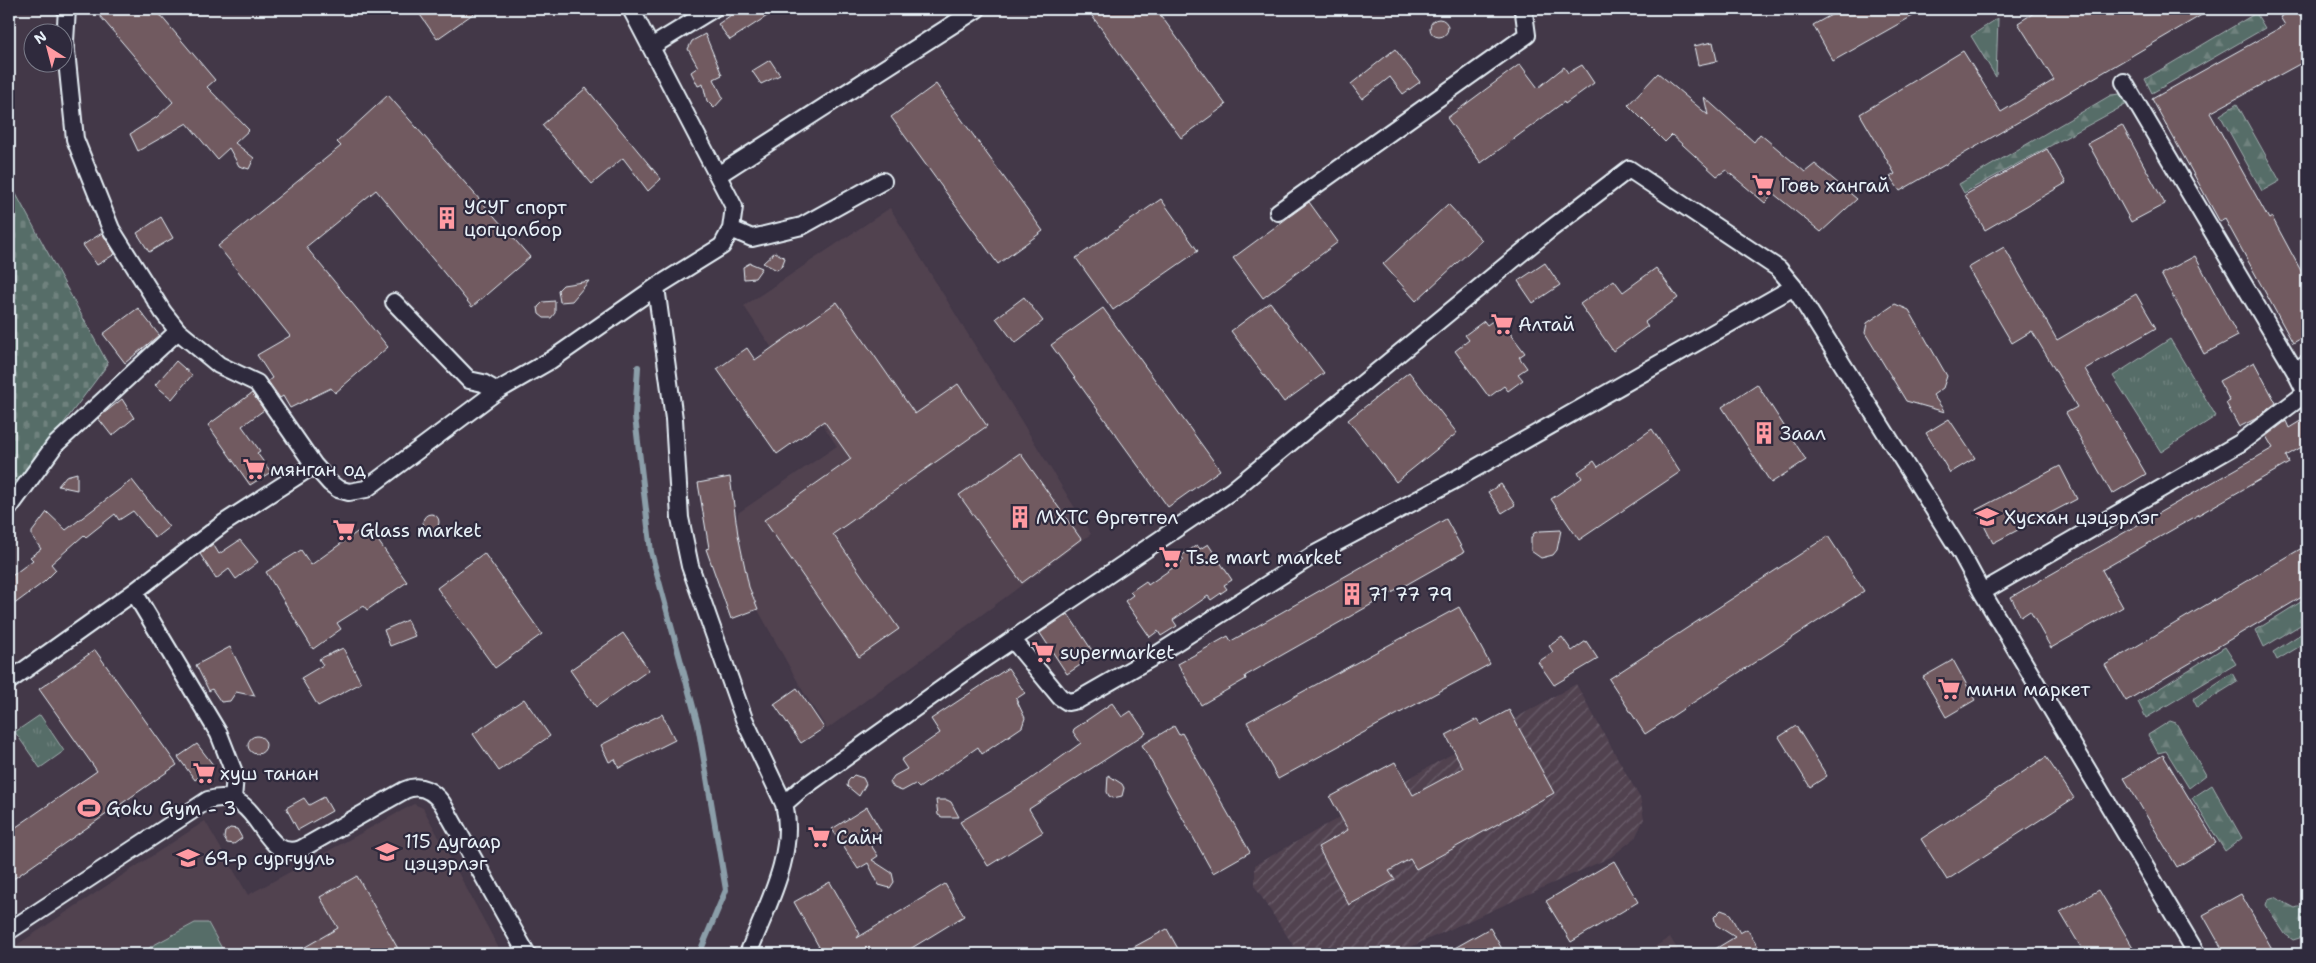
<svg xmlns="http://www.w3.org/2000/svg" width="2316" height="963" font-family="'Shantell Sans',sans-serif">
<defs>
<pattern id="industrial-furrows" width="10" height="10" patternUnits="userSpaceOnUse" patternTransform="scale(1.25)"><rect width="10" height="10" fill="#514250"/><path d="M-1 1l2-2M0 10L10 0M9 11l2-2" fill="none" stroke="#6a5e6a"/></pattern>
<pattern id="forest-firs" width="22" height="20" patternUnits="userSpaceOnUse" patternTransform="scale(1.25)"><rect width="22" height="20" fill="#576d68"/><path d="M5 1l3.5 6h-7zM16 11l3.5 6h-7z" fill="#6f827e"/></pattern>
<pattern id="cemetery-stones" width="16" height="16" patternUnits="userSpaceOnUse" patternTransform="scale(1.25)"><rect width="16" height="16" fill="#576d68"/><path d="M2 7V4a2 2 0 0 1 4 0v3zM10 15v-3a2 2 0 0 1 4 0v3z" fill="#6f827e"/></pattern>
<pattern id="park-tufts" width="24" height="20" patternUnits="userSpaceOnUse" patternTransform="scale(1.25)"><rect width="24" height="20" fill="#576d68"/><path d="M3 7l-1-3M5 7V3M7 7l1-3M15 17l-1-3M17 17v-4M19 17l1-3" fill="none" stroke="#6f827e"/></pattern>
</defs>
<rect width="100%" height="100%" fill="#433848"/>
<filter id="ink" filterUnits="userSpaceOnUse"><feTurbulence type="fractalNoise" baseFrequency=".02" numOctaves="2"/><feDisplacementMap in="SourceGraphic" scale="10" xChannelSelector="R" yChannelSelector="G"/><feConvolveMatrix kernelMatrix="1 2 1 2 8 2 1 2 1" color-interpolation-filters="sRGB"/></filter>
<g filter="url(#ink)">
<path fill="#514250" d="M890 208 1091 534 827 729 804 693 747 590 736 537 738 513 837 446 744 306Z
M414 804 423 808 502 954H9V950L205 821 248 895Z
M1670 937 1680 954H1644Z"/>
<path fill="url(#industrial-furrows)" d="M1576 684 1640 798 1644 819 1635 838 1611 857 1395 954H1299L1255 887V865Z"/>
<path fill="#576d68" stroke="#a0afb0" d="M195 923H208L225 954H146L150 947Z"/>
<path fill="url(#forest-firs)" stroke="#a0afb0" d="M2256 13 2265 28 2152 93 2145 79Z
M1998 18 1996 77 1971 36Z
M2120 94 2127 104 1964 193 1959 184 2111 95Z
M2237 104 2280 181 2262 191 2220 115Z
M2307 598V621L2264 647 2256 630Z
M2307 630V642L2277 660 2273 652Z
M2225 647 2236 664 2146 718 2138 702Z
M2232 673 2237 682 2197 707 2193 699Z
M2170 721 2176 723 2206 775 2189 788 2166 751 2158 753 2148 735Z
M2212 785 2242 838 2225 851 2192 798Z
M2274 897 2295 908 2307 904 2306 936 2293 940 2285 934 2266 905 2268 899Z"/>
<path fill="url(#cemetery-stones)" stroke="#a0afb0" d="M9 181 108 364 9 496Z"/>
<path fill="url(#park-tufts)" stroke="#a0afb0" d="M2170 339 2216 416 2161 452 2113 376Z
M40 715 64 751 40 768 15 732Z"/>
<g fill="none" stroke-linecap="round" stroke-linejoin="round">
<path stroke="#8b9ea9" stroke-width="6" d="M638 367 635 417 651 552 698 725 726 890 699 954"/>
</g>
<path fill="#715a61" stroke="#e8f1f8" d="M94 9H155L215 80 207 87 249 130 235 143 254 158 249 169 239 166 229 148 217 159 187 123 138 151 130 134 157 117 173 102Z
M416 9H480L437 39Z
M740 9H778L730 40 718 24Z
M1087 9H1156L1226 105 1181 138Z
M1842 9H1925L1833 61 1813 25Z
M2040 9H2212L1900 191 1890 177 1895 174 1860 114 1963 51 2001 112 2054 80 2018 23Z
M2295 9H2307V60L2210 113 2269 219 2272 217 2307 282V335L2293 343 2225 219 2220 222 2152 99 2285 25 2280 17Z
M1430 28a9 9 0 1 1 18 0a9 9 0 1 1-18 0Z
M705 34 722 75 714 79 723 98 714 108 707 101 703 84 698 86 691 72 698 67 688 49 692 41Z
M1713 42 1717 61 1698 65 1694 46Z
M1395 49 1420 82 1403 94 1390 77 1362 99 1351 84Z
M770 60 780 75 761 84 752 71Z
M1520 64 1538 88 1564 67 1568 73 1582 65 1594 83 1565 104 1564 102 1481 163 1447 118Z
M1658 73 1708 115 1704 97 1754 142 1760 134 1805 172 1815 164 1857 199 1821 232 1774 194 1765 203 1726 170 1717 176 1672 135 1665 142 1628 105Z
M936 84 1043 231 998 264 891 117Z
M586 88 661 179 648 191 623 158 592 184 542 125Z
M388 95 530 257 472 307 376 190 306 247 388 347 335 393 331 388 290 408 283 396 280 398 268 381 272 378 257 355 290 336 218 246 341 146 337 142Z
M2122 125 2165 204 2131 222 2088 143Z
M2047 149 2066 183 1985 230 1965 195Z
M1161 199 1198 251 1113 310 1076 258Z
M1309 202 1338 242 1263 298 1233 258Z
M1448 204 1482 240 1416 301 1383 264Z
M161 217 173 238 149 252 137 233Z
M102 233 115 254 97 265 83 245Z
M2004 247 2057 340 2136 294 2156 328 2085 369 2146 474 2112 494 2066 413 2077 407 2032 331 2012 343 1968 268Z
M775 252 785 258 782 266 777 270 763 263Z
M2195 256 2238 336 2204 354 2161 274Z
M750 263 762 268 755 278 744 279 743 267Z
M1545 263 1560 285 1533 303 1518 281Z
M1656 268 1678 298 1645 322 1648 326 1613 351 1580 304 1614 280 1623 292Z
M589 281 572 301 560 302 558 290 563 285Z
M1024 297 1043 321 1015 343 996 318Z
M555 301V313L551 318H544L539 314 538 307 543 302Z
M837 302 915 414 958 384 987 426 833 534 899 629 859 657 764 520 851 459 824 421 777 454 717 369 747 348 755 360Z
M1270 302 1324 373 1284 402 1231 331Z
M1895 304 1909 310 1947 376 1943 388 1933 395 1945 412 1906 401 1865 333 1867 323Z
M138 308 159 335 125 363 103 334Z
M1103 308 1220 470 1168 507 1051 345Z
M1498 317 1525 353 1519 357 1527 368 1518 374 1523 380 1508 391 1504 386 1489 397 1455 351 1469 340 1465 335 1484 321 1487 325Z
M176 361 192 375 172 399 155 385Z
M2254 362 2276 403 2255 419 2239 427 2226 403 2230 401 2219 381Z
M1409 372 1457 433 1396 482 1348 420Z
M1757 384 1806 460 1771 483 1722 407Z
M252 393 264 410 242 426 260 451 257 453 271 472 250 485 208 425Z
M122 399 134 418 112 436 98 418Z
M2307 417V444L2286 456 2289 463 2102 570 2123 607 2051 648 2030 611 2021 617 2011 597 2273 448 2266 436 2286 421 2289 428Z
M1949 419 1975 458 1950 473 1926 433Z
M1652 429 1680 472 1579 540 1551 499 1582 478 1578 472 1594 461 1598 467Z
M1020 453 1081 539 1022 583 959 495Z
M2060 466 2077 499 1993 543 1976 510Z
M77 473V490L58 486 66 476Z
M730 477 738 535 749 587 758 609 731 619 706 549 709 548 698 483Z
M132 480 169 527 155 538 133 511 119 520 115 514 86 537 84 535 51 564 56 570 44 582 9 608V578L33 560 30 557 41 549 32 536V532L47 512 66 530Z
M1501 484 1515 505 1502 513 1488 492Z
M423 522a8 8 0 1 1 16 0a8 8 0 1 1-16 0Z
M1446 519 1464 552 1245 676 1246 679 1201 705 1178 664 1228 636 1231 641Z
M367 525 407 582 367 610 364 606 337 623 341 629 313 649 266 572 301 550 311 565Z
M1561 530 1557 550 1553 555 1541 558 1531 551V538L1534 533 1540 531Z
M1828 536 1864 591 1645 734 1609 679Z
M240 540 258 562 236 579 229 569 216 579 200 554 213 544 219 554Z
M1208 544 1232 580 1224 585 1227 589 1211 600 1208 596 1173 620 1177 626 1161 636 1158 631 1150 637 1125 601 1133 595 1130 592 1146 581 1148 585 1184 560 1181 556 1197 545 1200 549Z
M2307 545V594L2126 701 2105 665Z
M484 553 542 634 495 668 437 588Z
M1459 607 1490 664 1278 779 1247 722Z
M1068 614 1095 655 1067 674 1040 633Z
M407 620 415 636 390 646 384 630Z
M623 633 649 670 596 707 570 670Z
M1562 637 1572 651 1586 641 1598 659 1554 685 1538 662 1553 652 1549 646Z
M230 647 255 696 236 692 230 701 221 702 212 689 209 691 196 665Z
M343 648 361 683 318 706 301 678 323 665 319 659Z
M95 650 177 765 9 882V832L97 771 39 689Z
M1953 660 1975 700 1946 717 1923 677Z
M1008 668 1025 693 1016 699 1025 718 1022 727 982 754 978 747 919 788 915 784 902 791 894 788 890 782 894 776 907 769 901 760 940 733 931 719Z
M797 688 824 728 801 743 774 704Z
M524 699 550 736 499 771 473 734Z
M1112 703 1122 717 1131 711 1146 733 1029 809 1043 832 988 866 960 822 1028 781 1081 743 1073 732 1074 729Z
M1509 710 1554 793 1416 869 1410 859 1389 871 1395 880 1349 905 1318 847 1348 830 1330 797 1395 762 1413 795 1463 768 1446 735 1477 719 1481 725Z
M662 714 675 740 619 768 615 759 609 762 601 745Z
M1174 726 1179 735 1182 733 1250 852 1213 873 1142 745Z
M1796 726 1827 776 1810 787 1779 737Z
M248 745a9 9 0 1 1 18 0a9 9 0 1 1-18 0Z
M197 744 214 766 195 780 178 757Z
M2163 755 2216 843 2177 867 2124 778Z
M2046 757 2074 798 1947 880 1921 839Z
M854 775 863 778 866 784 859 796 847 786 848 781Z
M1108 775 1122 784 1124 788 1122 796 1113 798 1109 796 1107 792Z
M324 797 332 811 298 830 286 808 304 798 309 805Z
M936 800H947L951 802 959 817H942L938 815Z
M867 807 881 831 867 839 878 856 872 860 892 873 894 882 890 888 879 885 868 863 858 869 832 829Z
M230 828 237 829 242 838 234 844 227 843 224 838 225 832Z
M1614 861 1638 902 1571 942 1546 901Z
M357 876 401 954H354L351 949 341 954H293L338 928 320 897Z
M830 882 860 934 857 938 945 884 964 916 902 954H823L794 902Z
M2099 890 2137 954H2085L2060 912Z
M2241 894 2275 954H2225L2203 915Z
M1721 910 1729 913 1740 933 1747 929 1763 954H1707L1735 937 1716 925 1714 917Z
M1490 928 1505 954H1444Z
M1167 929 1181 954H1121Z"/>
<g fill="none" stroke-linecap="round" stroke-linejoin="round">
<defs>
<path id="street" d="M67 9 65 41 75 139 111 229 163 312 178 331 219 365 257 383 314 465 330 483 338 489 349 492 366 489 497 391
M631 9 734 207 731 229 722 246 656 287 674 419 680 518 690 566 744 719 784 804
M651 47 713 9
M2124 82 2295 371
M718 175 977 9
M1278 212 1527 35 1524 13 1522 9
M731 229 752 238 802 226 883 181
M394 302 469 380 483 383 497 391 551 360 656 287
M9 508 55 445 178 331
M134 592 219 734 235 775 233 799
M1982 592 2240 443 2306 393 2295 371 2307 363
M1013 640 1060 697 1068 702 1078 700 1153 657 1315 554 1451 482 1794 287
M9 681 134 592 224 523 314 465
M9 931 208 800C263 784 259 864 301 849L405 790C420 783 433 791 442 803L527 954
M748 954C765 909 797 854 784 804L800 790 978 663 1233 490 1548 231 1629 169 1779 269 1794 287 1961 553 1982 592 2197 954"/>
</defs>
<use href="#street" stroke="#e8f1f8" stroke-width="20"/>
<use href="#street" stroke="#2f2a3d" stroke-width="16"/>
</g>
</g>
<defs>
<symbol id="supermarket-bare" viewBox="-9 -9 18 18"><path d="M-6-5.5h2.5l.6 2H6L4.5 2H-2.5L-4.4-4H-6ZM-1.5 3.2a1.3 1.3 0 1 0 .1 0ZM3 3.2a1.3 1.3 0 1 0 .1 0Z" fill="#ff9aa2" stroke="#2f2a3d" stroke-width="2.5" paint-order="stroke"/></symbol>
<symbol id="building-bare" viewBox="-9 -9 18 18"><path d="M-4-6H4V6H1V3H-1V6H-4ZM-2.5-4.3h1.7v1.8h-1.7ZM.8-4.3h1.7v1.8H.8ZM-2.5-1h1.7V.8h-1.7ZM.8-1h1.7V.8H.8Z" fill="#ff9aa2" stroke="#2f2a3d" stroke-width="2.5" paint-order="stroke"/></symbol>
<symbol id="school-bare" viewBox="-9 -9 18 18"><path d="M0-5L7-2L0 1L-7-2ZM-4 1L0 2.5L4 1V4Q0 6-4 4Z" fill="#ff9aa2" stroke="#2f2a3d" stroke-width="2.5" paint-order="stroke"/></symbol>
<symbol id="stadium-bare" viewBox="-9 -9 18 18"><path d="M0-5a6.5 5 0 1 0 0 10a6.5 5 0 1 0 0-10ZM-3.5-1.8h7v3.6h-7Z" fill="#ff9aa2" stroke="#2f2a3d" stroke-width="2.5" paint-order="stroke"/></symbol>
</defs>
<g fill-rule="evenodd">
<use href="#supermarket-bare" x="1747" y="169" width="32" height="32"/>
<use href="#building-bare" x="431" y="202" width="32" height="32"/>
<use href="#supermarket-bare" x="1486" y="308" width="32" height="32"/>
<use href="#building-bare" x="1748" y="417" width="32" height="32"/>
<use href="#supermarket-bare" x="238" y="453" width="32" height="32"/>
<use href="#building-bare" x="1004" y="501" width="32" height="32"/>
<use href="#school-bare" x="1971" y="501" width="32" height="32"/>
<use href="#supermarket-bare" x="328" y="514" width="32" height="32"/>
<use href="#supermarket-bare" x="1154" y="541" width="32" height="32"/>
<use href="#building-bare" x="1336" y="578" width="32" height="32"/>
<use href="#supermarket-bare" x="1027" y="636" width="32" height="32"/>
<use href="#supermarket-bare" x="1933" y="673" width="32" height="32"/>
<use href="#supermarket-bare" x="188" y="757" width="32" height="32"/>
<use href="#stadium-bare" x="73" y="792" width="32" height="32"/>
<use href="#supermarket-bare" x="803" y="821" width="32" height="32"/>
<use href="#school-bare" x="371" y="836" width="32" height="32"/>
<use href="#school-bare" x="172" y="842" width="32" height="32"/>
</g>
<g text-anchor="middle" dominant-baseline="central" stroke-width="4.5" stroke-linejoin="round" paint-order="stroke">
<g font-size="19" fill="#e8f1f8" stroke="#2f2a3d" text-anchor="start">
<text x="1780" y="185">Говь хангай</text>
<text x="464" y="207">УСУГ спорт<tspan x="464" dy="22">цогцолбор</tspan></text>
<text x="1518" y="324">Алтай</text>
<text x="1780" y="433">Заал</text>
<text x="270" y="469">мянган од</text>
<text x="1036" y="517">МХТС Өргөтгөл</text>
<text x="2004" y="517">Хусхан цэцэрлэг</text>
<text x="360" y="530">Glass market</text>
<text x="1186" y="557">Ts.e mart market</text>
<text x="1368" y="594">71 77 79</text>
<text x="1060" y="652">supermarket</text>
<text x="1966" y="689">мини маркет</text>
<text x="220" y="773">хуш танан</text>
<text x="106" y="808">Goku Gym - 3</text>
<text x="836" y="837">Сайн</text>
<text x="404" y="841">115 дугаар<tspan x="404" dy="22">цэцэрлэг</tspan></text>
<text x="204" y="858">69-р сургууль</text>
</g>
</g>
<rect width="2316" height="963" fill="none" stroke="#2f2a3d" stroke-width="30"/>
<rect x="15" y="15" width="2286" height="933" fill="none" stroke="#e8f1f8" stroke-width="2" filter="url(#ink)"/>
<g transform="translate(48 48) rotate(324)"><circle r="24" fill="#2f2a3d" stroke="#797a88"/>
<path d="M0-4L9 19L0 12L-9 19Z" fill="#ff9aa2"/>
<text y="-8" font-size="14" font-weight="bold" text-anchor="middle" fill="#e8f1f8">N</text>
</g>
</svg>
